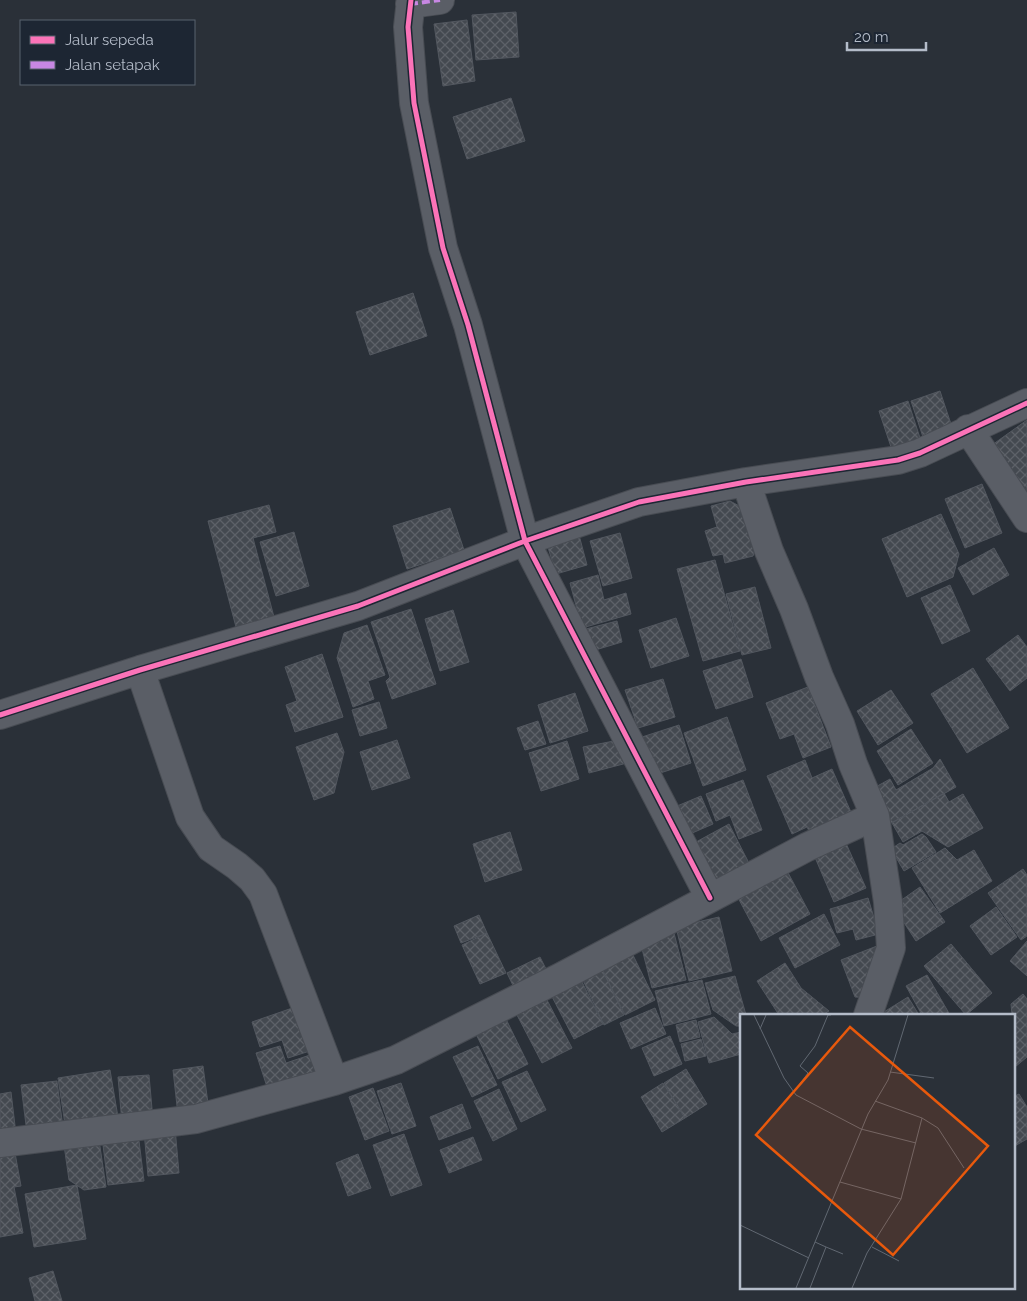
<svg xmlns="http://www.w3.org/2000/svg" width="1027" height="1301" font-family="Raleway,sans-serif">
<defs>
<pattern id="building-cross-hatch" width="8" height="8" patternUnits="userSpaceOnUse" patternTransform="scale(1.25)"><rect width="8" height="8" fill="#444950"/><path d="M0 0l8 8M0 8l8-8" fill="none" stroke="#5d6168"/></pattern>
</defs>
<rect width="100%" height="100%" fill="#2a3038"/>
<path fill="url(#building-cross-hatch)" stroke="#52575f" d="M516 12 519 57 476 60 472 15Z
M467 20 475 81 443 86 434 24Z
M511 98 525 141 467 159 453 117Z
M413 293 427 336 370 355 356 312Z
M940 391 953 430 924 440 911 401Z
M908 401 921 441 892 450 879 411Z
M1027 420V493L992 445Z
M982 484 1002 533 965 548 945 499Z
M730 501 743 508 757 543 753 556 725 563 723 554 713 556 705 531 717 527 711 506Z
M269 505 276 532 253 538 274 617 236 627 208 521Z
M450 508 464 550 407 569 393 526Z
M941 514 959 554 953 577 907 597 882 539Z
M294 532 309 586 276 596 260 542Z
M620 533 632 578 603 586 590 541Z
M579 535 587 565 556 574 547 544Z
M994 548 1009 575 973 595 958 568Z
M715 560 740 651 703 661 677 569Z
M598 575 604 600 626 593 631 614 582 628 570 583Z
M950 585 970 631 942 644 921 598Z
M755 587 771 648 742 655 726 594Z
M411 609 436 684 392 699 386 681 390 677 371 622Z
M453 610 469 662 440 671 425 619Z
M676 618 689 656 651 668 639 630Z
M617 621 622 642 592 651 586 629Z
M367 625 385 675 368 681 374 699 353 707 337 658 344 633Z
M1018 635 1027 647V678L1010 691 986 659Z
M322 654 343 717 295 732 286 705 297 701 285 667Z
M741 659 753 697 716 709 703 671Z
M973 668 1009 728 967 753 931 694Z
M663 679 675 717 638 728 625 690Z
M808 687 831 747 803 758 794 734 780 739 766 703Z
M891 690 913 723 878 745 857 711Z
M575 693 588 731 550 743 538 705Z
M379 702 387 728 360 736 352 710Z
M727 717 746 770 703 786 684 733Z
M538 721 546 744 525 750 517 728Z
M679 725 691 763 654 775 642 737Z
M911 729 933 763 898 785 877 751Z
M337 733 344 752 334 793 314 800 296 747Z
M397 740 410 778 372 790 360 752Z
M619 740 627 763 589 773 583 747Z
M567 741 579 779 541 791 529 753Z
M940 759 956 787 891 823 872 789 890 779 896 790 933 768Z
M805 760 812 778 832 769 854 819 812 837 807 827 792 834 767 776Z
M743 780 762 830 739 839 730 815 716 821 706 794Z
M944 793 949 802 963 794 983 828 948 847 922 831 903 842 892 823Z
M701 796 713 824 683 837 670 809Z
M729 824 752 869 719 886 696 842Z
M510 832 522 870 485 882 473 844Z
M922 834 926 837 936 852 904 871 891 849 900 843 903 845Z
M845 841 866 888 834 902 814 855Z
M945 848 957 860 974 850 992 881 940 913 912 868Z
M785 867 810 914 761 941 736 894Z
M1023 869 1027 875V936L1021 940 988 893Z
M920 887 945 922 916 941 893 906Z
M868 898 879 934 856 940 853 929 837 933 830 909Z
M996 907 1017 937 991 955 970 926Z
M824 914 840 945 795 968 779 938Z
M479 915 487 933 461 943 454 926Z
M719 917 732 971 689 981 676 927Z
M487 933 506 973 480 984 462 945Z
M674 933 686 980 652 988 640 941Z
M1027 941V976L1010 961Z
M951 944 992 993 966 1015 924 966Z
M877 946 872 998 855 997 841 960Z
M631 951 655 1000 625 1015 601 967Z
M540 957 551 979 518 996 507 973Z
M785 963 801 988 829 1011 822 1015H779L757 981Z
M601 967 624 1015 604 1025 581 976Z
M927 975 950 1015H922L906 986Z
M579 976 603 1024 574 1039 549 991Z
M735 976 746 1015H741V1026H736L713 1010 705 983Z
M702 980 711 1014 664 1026 655 991Z
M1023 994 1027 999V1057L1015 1067 1013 1065V1015H1012L1011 1004Z
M908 997 919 1015H879Z
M547 1000 572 1048 542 1063 517 1015Z
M301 1005 316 1049 288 1058 282 1040 260 1047 252 1022Z
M655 1008 666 1034 631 1049 620 1023Z
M504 1015 528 1064 498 1079 474 1030Z
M714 1017 732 1034 741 1032V1054L709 1063 698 1022Z
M696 1020 700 1037 680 1042 676 1025Z
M670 1036 682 1064 654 1076 642 1048Z
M701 1039 706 1056 685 1061 681 1044Z
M280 1046 286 1063 316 1053 324 1079 270 1096 256 1053Z
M478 1046 497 1085 472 1097 453 1057Z
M203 1066 209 1111 178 1115 173 1070Z
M686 1069 707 1104 685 1118 664 1083Z
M110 1070 119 1123 66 1131 58 1078Z
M527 1071 546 1110 521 1122 502 1082Z
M149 1075 153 1120 122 1123 118 1077Z
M57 1081 63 1128 27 1133 21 1085Z
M401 1083 416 1126 392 1134 377 1091Z
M663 1083 685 1118 662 1132 641 1097Z
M373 1088 389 1131 365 1140 349 1097Z
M499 1089 517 1129 493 1141 474 1101Z
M11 1092 16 1134 0 1136V1094Z
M1019 1094 1027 1107V1139L1013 1147V1097Z
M462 1104 471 1128 439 1140 430 1117Z
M175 1128 179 1173 148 1176 144 1131Z
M138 1133 144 1181 108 1185 102 1137Z
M404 1134 422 1185 391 1196 373 1145Z
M473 1137 482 1160 449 1173 440 1150Z
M99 1140 106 1187 84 1190 69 1180 64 1145Z
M15 1153 21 1186 14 1187 23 1233 0 1237V1155Z
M358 1154 371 1188 348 1196 336 1163Z
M77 1185 86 1239 34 1247 25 1194Z
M53 1271 62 1301H35L29 1278Z"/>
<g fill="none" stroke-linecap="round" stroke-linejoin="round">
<defs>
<path id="minor" d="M411 0 408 27 414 103 443 248 468 325 525 541 710 898
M410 4 440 0
M968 429 1027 518
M746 482 769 551 794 609 819 677 840 724 853 764 875 816 888 902 891 948 868 1015
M140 670 190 817 211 848 237 866 252 879 263 894 334 1081
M0 715 140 670 358 606 525 541 639 502 746 482 898 460 920 453 1027 403
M0 1143 196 1119 334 1081 396 1060 561 977 807 847 875 816"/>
</defs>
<use href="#minor" stroke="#484c53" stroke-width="30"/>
<use href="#minor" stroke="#5a5e66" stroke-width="28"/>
<path stroke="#c787e3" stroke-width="4" stroke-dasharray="8 4" stroke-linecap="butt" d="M410 4 440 0"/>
<defs>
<path id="cycleway" d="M411 0 408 27 414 103 443 248 468 325 525 541 710 898
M0 715 140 670 358 606 525 541 639 502 746 482 898 460 920 453 1027 403"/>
</defs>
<use href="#cycleway" stroke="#1d2633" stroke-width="8"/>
<use href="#cycleway" stroke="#fb73b8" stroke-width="5"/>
</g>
<g transform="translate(740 1014)">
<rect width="275" height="275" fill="#2a3038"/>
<path fill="none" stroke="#616872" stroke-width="1" d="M14 1 44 64 56 81 121 115 176 129M20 15 26 1M150 58 194 64M54 78 68 59 60 52 75 32 88 1H91M135 87 182 104 198 114 224 154M100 168 161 185M0 211 69 244M86 233 103 240M132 233 159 247M56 274 128 100 148 66 168 1M70 274 86 233 75 228M112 274 127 239 161 185 182 104"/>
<path fill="#e8590c" fill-opacity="0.15" stroke="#e8590c" stroke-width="2.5" d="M110 13 248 132 153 241 16 121Z"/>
<rect width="275" height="275" fill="none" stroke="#b4bcc9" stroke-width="2.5"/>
</g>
<rect x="20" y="20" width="175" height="65" fill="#1d2633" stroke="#59626f"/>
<rect x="30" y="36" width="25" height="8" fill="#fb73b8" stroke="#59626f"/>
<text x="65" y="45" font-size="15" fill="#b4bcc9">Jalur sepeda</text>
<rect x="30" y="61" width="25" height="8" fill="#c787e3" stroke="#59626f"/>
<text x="65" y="70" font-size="15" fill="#b4bcc9">Jalan setapak</text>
<path d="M847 42v8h79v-8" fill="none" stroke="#b4bcc9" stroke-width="2.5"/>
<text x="854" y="42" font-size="15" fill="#b4bcc9" stroke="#1d2633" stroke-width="4" paint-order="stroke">20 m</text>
</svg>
